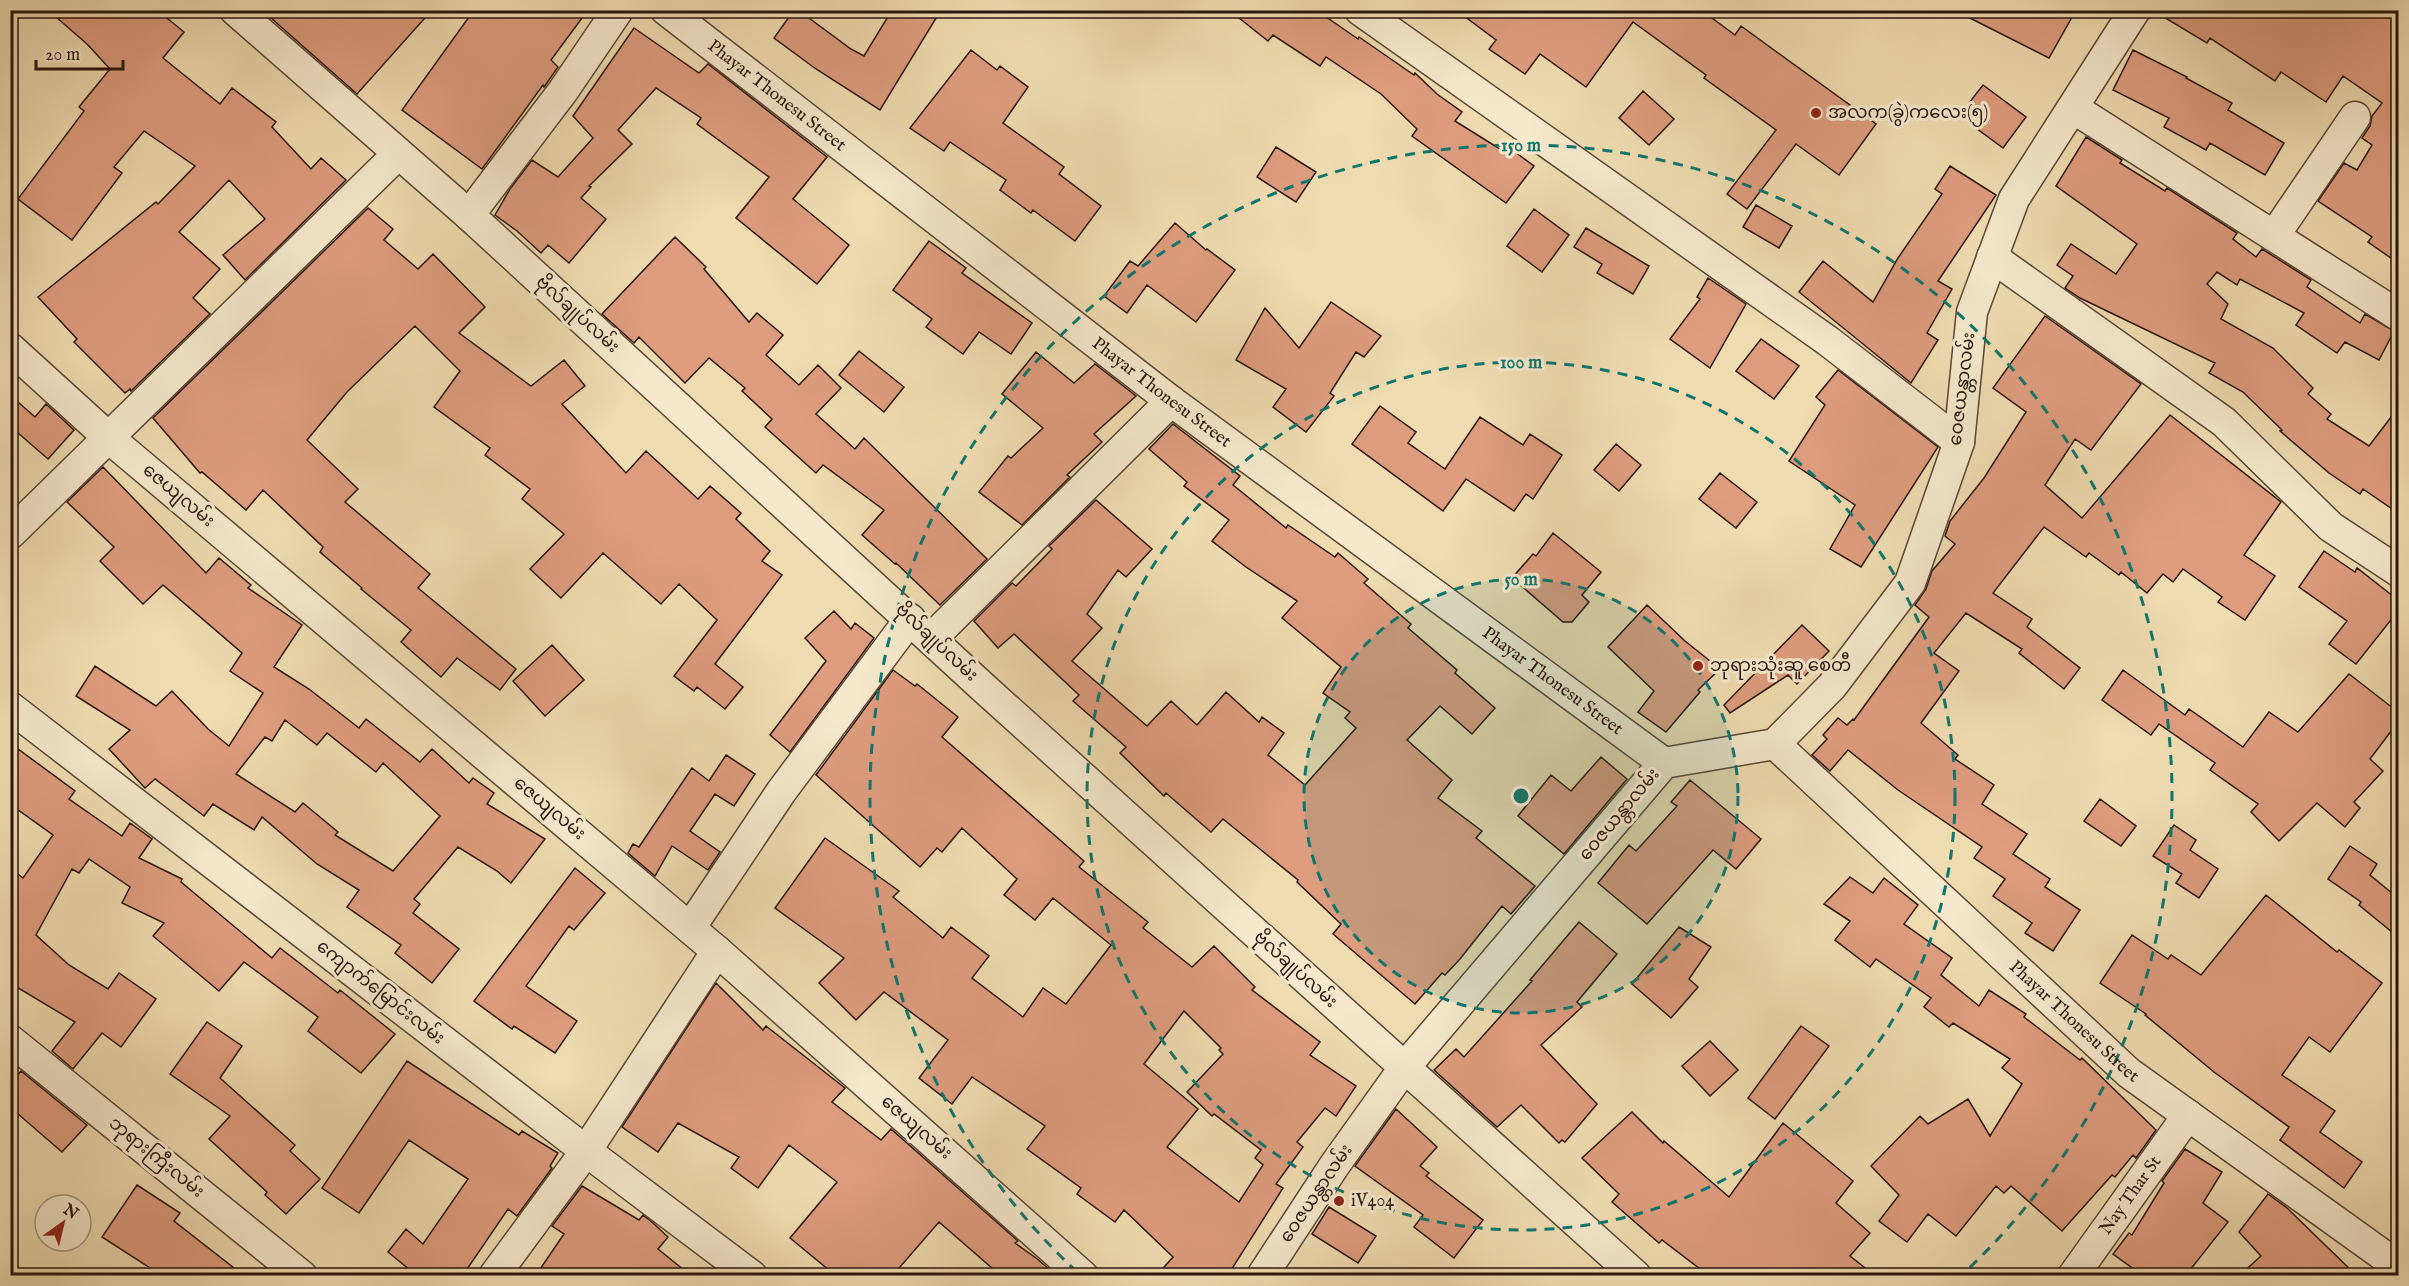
<svg xmlns="http://www.w3.org/2000/svg" width="2409" height="1286" font-family="'IM FELL English','Noto Sans Myanmar',serif">
<rect width="100%" height="100%" fill="#efdbb0"/>
<filter id="stains"><feTurbulence type="fractalNoise" baseFrequency=".00333" numOctaves="4"/><feColorMatrix values="0 0 0 0 .2 0 0 0 0 .09 0 0 0 0 .02 0 0 0 .5 -.17"/></filter>
<radialGradient id="worn" r=".72"><stop offset=".6" stop-color="#630" stop-opacity="0"/><stop offset="1" stop-color="#630" stop-opacity=".3"/></radialGradient>
<path fill="#dd9c7e" stroke="#29150d" stroke-width="1.5" fill-rule="evenodd" d="M48 10H157L184 32 163 58 220 104 232 88 276 122 272 127 311 169 321 158 346 180 245 280 223 255 265 219 229 180 179 232 220 269 193 298 210 314 131 391 130 389 125 393 74 342 77 339 38 297 156 202 158 204 195 166 144 131 114 167 122 173 72 240 18 199 84 111 79 107 110 69 87 44Z
M262 10H432L357 94Z
M474 10H588L551 60 558 67 544 87 543 85 482 169 402 110Z
M794 10H798L851 49 864 56 892 10H941L880 110 816 69 774 38Z
M1229 10H1316L1358 39 1359 37 1414 75 1415 73 1437 94 1462 112 1455 121 1503 151 1507 146 1534 166 1506 203 1412 136 1417 129 1381 94 1326 57 1320 66 1273 35 1268 41Z
M1456 10H1701L1735 35 1741 26 1876 124 1839 175 1796 144 1747 209 1727 194 1776 130 1704 78 1706 75 1633 22 1586 87 1540 54 1525 74 1489 49 1496 40Z
M1954 10H2076L2049 58Z
M2152 10H2398V263L2368 242 2372 237 2318 201 2344 163 2357 170 2372 145 2362 138 2370 126 2372 116 2382 103 2343 76 2326 102 2281 72 2275 81 2210 38 2207 43Z
M634 28 699 73 708 64 827 157 793 199 849 245 817 284 736 218 769 177 697 124 701 118 656 88 618 130 632 144 589 186 591 187 581 198 606 219 569 263 548 245 541 253 517 231 495 215 510 189 532 160 558 177 593 138 573 116Z
M971 50 997 70 1000 66 1028 87 1003 123 1064 167 1059 174 1101 206 1075 241 1033 210 1031 213 1000 190 1006 180 950 142 944 151 910 128Z
M2133 50 2187 77 2186 78 2232 103 2228 110 2284 143 2265 175 2210 143 2206 150 2164 127 2169 118 2113 90Z
M1983 85 2026 117 2003 148 1976 128 1986 115 1969 103Z
M1643 91 1674 119 1649 145 1619 118Z
M2086 137 2122 160 2120 163 2165 191 2167 188 2237 233 2233 239 2256 257 2262 249 2311 280 2307 287 2360 323 2365 314 2394 331 2379 360 2345 342 2337 353 2296 325 2304 313 2240 279 2237 285 2217 272 2207 284 2228 304 2221 319 2273 348 2313 388 2308 394 2331 414 2327 419 2369 446 2398 408V513L2363 489 2360 494 2329 473 2280 431 2282 430 2243 392 2209 373 2215 363 2080 298 2065 288 2073 276 2057 265 2071 244 2116 274 2137 244 2056 186Z
M1276 147 1316 172 1296 202 1257 177Z
M1950 166 1996 195 1938 281 1952 289 1927 333 1938 340 1911 383 1799 292 1823 261 1873 302 1898 258 1942 194 1935 189Z
M1756 205 1792 226 1779 248 1743 227Z
M368 208 393 229 384 240 418 269 433 254 485 307 459 333 531 386 564 360 585 386 562 404 626 473 646 451 698 499 710 486 741 513 736 519 770 551 762 561 782 575 715 664 743 687 725 709 697 687 694 691 674 676 717 620 679 584 661 604 603 553 561 598 530 569 564 534 522 499 530 489 485 455 490 448 434 407 460 371 415 326 347 392 307 440 358 489 345 502 430 574 418 588 516 669 500 690 457 658 441 677 401 642 411 630 361 589 362 588 320 552 323 547 263 490 246 510 202 472 200 473 153 418Z
M1534 209 1569 235 1542 272 1507 246Z
M1175 223 1206 250 1207 249 1235 270 1196 322 1147 285 1127 313 1104 296 1130 261 1138 266Z
M1586 228 1649 266 1633 294 1597 273 1602 264 1574 247Z
M675 237 706 267 704 269 749 322 757 313 783 335 766 355 799 385 818 365 841 388 816 414 855 449 864 438 987 559 940 605 896 563 895 564 862 535 884 510 823 465 816 473 765 427 772 419 742 391 745 388 709 358 685 383 639 337 634 343 602 314Z
M929 241 966 268 962 273 1032 323 1011 354 979 332 963 354 926 327 932 319 893 290Z
M1708 278 1746 304 1710 368 1670 339 1700 299 1697 297Z
M1331 302 1381 336 1364 357 1356 352 1330 393 1334 396 1306 432 1273 407 1286 389 1236 360 1265 308 1299 348Z
M2045 316 2141 384 2091 450 2075 439 2045 485 2082 518 2170 415 2281 502 2244 555 2275 576 2245 620 2218 602 2222 597 2183 569 2173 582 2163 574 2147 593 2121 572 2119 575 2089 553 2086 557 2044 527 1993 593 2032 619 2027 627 2080 668 2064 689 2019 653 2022 649 1966 613 1934 653 1959 671 1921 723 1958 755 1955 759 1994 785 1982 804 2027 834 2013 854 2050 879 2045 887 2080 910 2053 951 2025 933 2032 923 1993 896 2005 879 1974 858 1982 847 1898 790 1848 750 1830 771 1812 755 1827 739 1823 735 1838 718 1847 725 1853 719 1854 720 1929 617 1915 605 1926 589 1932 571 1955 544 1945 536 1950 521 1984 478 2026 412 1993 388Z
M1761 339 1799 366 1774 399 1736 371Z
M859 351 904 387 884 412 839 375Z
M1036 352 1074 383 1095 364 1136 396 1094 434 1102 442 1067 475 1070 477 1022 525 979 492 1008 456 1011 458 1043 428 1002 394Z
M1838 370 1938 447 1861 567 1830 549 1855 505 1789 461 1825 405 1816 397Z
M10 395 35 417 46 404 74 430 48 459 10 426Z
M1380 406 1416 432 1408 443 1445 469 1480 417 1523 445 1530 434 1562 455 1533 499 1526 494 1514 511 1466 479 1443 511 1352 444Z
M1173 424 1240 476 1233 485 1286 528 1288 525 1335 557 1338 553 1368 579 1364 583 1411 624 1408 628 1457 670 1455 673 1495 708 1472 734 1440 706 1407 740 1452 780 1438 798 1482 831 1476 838 1535 886 1511 914 1502 906 1460 959 1445 975 1442 973 1415 1004 1333 934 1341 924 1297 882 1298 880 1223 819 1211 832 1166 793 1164 796 1120 753 1126 747 1073 701 1079 695 1014 634 998 648 974 621 1012 583 1016 586 1052 549 1049 546 1096 500 1152 549 1126 577 1118 570 1087 614 1102 628 1072 661 1147 726 1171 701 1197 725 1226 692 1259 722 1262 717 1284 733 1268 755 1305 785 1356 728 1345 718 1350 712 1323 693 1341 667 1282 618 1297 601 1246 567 1212 541 1229 520 1184 486 1187 482 1149 449Z
M1616 444 1641 465 1619 491 1594 470Z
M103 467 206 573 219 558 251 585 248 588 302 625 274 667 309 689 359 728 366 719 420 762 432 749 469 783 473 778 494 793 487 804 545 839 511 883 497 871 458 847 414 899 420 904 413 913 459 949 432 983 395 953 401 945 347 907 359 890 317 864 262 817 254 830 213 804 204 816 155 779 145 788 109 749 130 730 76 696 95 666 156 706 172 691 208 729 229 746 263 693 230 671 242 653 163 585 143 604 100 561 114 547 67 502ZM285 720 317 745 327 733 376 772 383 763 440 816 393 871 335 835 338 832 303 803 295 812 236 774 265 737 272 741Z
M1720 473 1757 502 1736 528 1699 499Z
M1553 533 1601 572 1582 595 1589 602 1572 622H1563L1512 578 1533 554 1536 556Z
M2324 551 2355 572 2357 568 2398 600V611L2356 664 2329 644 2347 621 2299 587Z
M1647 605 1685 641 1720 669 1698 690 1700 692 1666 732 1638 712 1654 691 1608 647Z
M834 611 851 629 855 623 874 638 790 752 770 735 826 661 805 638Z
M1802 625 1829 651 1797 684 1788 675 1730 713 1724 705Z
M552 645 584 680 545 716 513 681Z
M893 670 915 686 917 684 958 717 942 737 1084 861 1079 867 1148 922 1143 928 1192 967 1214 946 1255 987 1252 990 1320 1042 1310 1055 1356 1086 1336 1116 1325 1108 1297 1142 1303 1147 1276 1184 1283 1188 1228 1275H1157L1173 1257 1124 1210 1115 1222 1077 1194 1081 1188 1027 1149 1045 1126 972 1077 952 1104 919 1078 948 1040 884 992 856 1020 819 983 844 958 775 908 825 838 899 891 893 897 943 938 951 927 989 956 972 978 1023 1017 1043 988 1066 1004 1111 945 1053 898 1035 920 1004 895 1017 879 962 828 942 852 937 848 920 867 816 775ZM1184 1011 1221 1048 1219 1050 1223 1054 1187 1092 1212 1116 1214 1114 1261 1150 1255 1158 1263 1165 1239 1202 1167 1147 1198 1109 1144 1064Z
M2123 670 2185 715 2189 709 2243 747 2269 712 2298 732 2349 674 2398 712V722L2370 759 2383 771 2354 802 2360 808 2345 827 2317 803 2279 841 2251 812 2258 804 2210 770 2215 763 2159 724 2151 735 2102 700Z
M10 743 75 791 69 799 122 836 130 823 152 839 139 858 182 879 181 882 272 958 280 948 338 993 340 990 395 1034 361 1073 308 1031 318 1017 244 962 219 991 153 936 164 923 122 903 130 887 89 859 79 873 72 869 36 935 69 965 108 989 119 973 156 999 121 1047 102 1033 73 1069 52 1051 75 1022 10 983V868L23 878 53 835 10 804Z
M726 755 755 774 734 806 715 794 690 831 720 852 708 870 672 846 655 876 628 853 633 844 639 847 692 768 709 781Z
M1601 757 1627 779 1564 854 1518 816 1551 775 1571 791Z
M1690 780 1761 839 1736 869 1713 850 1647 924 1598 883 1629 845 1636 851 1677 806 1671 802Z
M2100 799 2136 826 2121 846 2084 821Z
M2174 825 2196 840 2190 850 2218 869 2199 898 2176 883 2182 874 2153 856Z
M2350 846 2377 864 2370 875 2398 898V937L2359 905 2361 902 2328 879Z
M575 868 605 893 574 930 569 926 526 986 577 1021 555 1053 514 1026 512 1029 474 1001Z
M1850 877 1873 893 1884 878 1918 905 1904 924 1952 958 1941 975 1979 1006 1989 990 2026 1014 2024 1017 2080 1060 2082 1058 2156 1130 2136 1158 2133 1155 2115 1177 2112 1175 2062 1231 2011 1186 2004 1193 1996 1186 1956 1236 1928 1214 1907 1242 1879 1221 1899 1195 1871 1166 1920 1116 1928 1124 1968 1099 1990 1136 2022 1084 2002 1068 2010 1059 1953 1023 1949 1027 1924 1007 1931 998 1876 959 1870 967 1835 940 1850 921 1824 904Z
M2266 895 2337 952 2339 950 2382 983 2330 1052 2309 1037 2282 1075 2335 1111 2320 1132 2362 1162 2344 1188 2280 1140 2289 1127 2214 1072 2145 1015 2146 1014 2100 983 2132 935 2168 959 2171 955 2201 975Z
M1579 922 1617 954 1577 1002 1582 1007 1541 1045 1597 1104 1565 1142 1562 1140 1559 1143 1521 1105 1497 1127 1434 1070 1456 1049 1464 1057 1532 981 1530 980Z
M1679 927 1711 947 1689 979 1698 987 1671 1018 1632 984Z
M716 983 763 1030 766 1026 845 1088 832 1102 881 1140 891 1129 1018 1241 1015 1243 1036 1258 1056 1275H1000L939 1222 893 1275H835L790 1238 837 1182 789 1145 758 1188 731 1168 739 1157 678 1123 658 1152 622 1127Z
M207 1022 242 1046 220 1078 295 1145 290 1151 320 1179 286 1214 265 1195 267 1192 209 1139 230 1116 170 1074Z
M1801 1026 1829 1046 1775 1119 1748 1098Z
M1710 1041 1738 1070 1710 1096 1682 1066Z
M407 1061 519 1135 522 1131 558 1153 550 1166 552 1168 517 1216 508 1209 463 1275H416L388 1252 406 1229 423 1244 468 1179 409 1140 359 1213 322 1188Z
M21 1071 87 1125 62 1152 10 1107V1084Z
M1396 1109 1437 1147 1420 1166 1429 1173 1426 1176 1483 1220 1454 1258 1414 1227 1423 1215 1355 1166Z
M1632 1112 1663 1143 1664 1141 1729 1197 1783 1123 1853 1181 1836 1203 1870 1233 1850 1256 1874 1275H1708L1662 1240 1659 1243 1612 1202 1619 1194 1582 1158Z
M2185 1149 2222 1172 2203 1203 2228 1222 2186 1275H2142L2113 1254 2129 1233 2132 1235 2164 1183 2162 1181Z
M137 1185 180 1213 174 1221 243 1275H161L102 1237Z
M582 1186 639 1220 643 1215 653 1223 668 1237 658 1249 690 1275H536L564 1234 552 1226Z
M2268 1194 2287 1208 2356 1275H2240L2261 1256 2239 1232Z
M1329 1207 1376 1236 1358 1263 1312 1234Z"/>
<g fill="none" stroke-linecap="round" stroke-linejoin="round">
<defs>
<g id="minor">
<path d="M235 10 469 215 986 690 1636 1276"/>
<path id="s1" d="M666 10 1171 401 1664 763"/>
<path d="M1360 10 1828 341 1959 442"/>
<path d="M2073 108 2398 315"/>
<path d="M469 215 563 91 618 10"/>
<path d="M2274 236 2355 117"/>
<path d="M1992 257 2224 422 2331 527 2398 571"/>
<path d="M10 348 109 438 717 951 1083 1276"/>
<path d="M10 534 398 154"/>
<path d="M931 639 1171 401"/>
<path d="M10 707 586 1151 752 1276"/>
<path id="s2" d="M1775 744 2129 1073 2398 1266"/>
<path d="M690 928 781 792 910 619"/>
<path d="M10 1040 302 1276"/>
<path d="M494 1276 586 1151 717 951"/>
<path d="M1262 1276 1334 1166 1404 1068 1664 763 1775 744 1832 686 1910 583 1959 442 1972 312 2014 199 2135 10"/>
<path id="s3" d="M2073 1276 2188 1115"/>
</g>
</defs>
<use href="#minor" stroke="#5a4636" stroke-width="33"/>
<use href="#minor" stroke="#f5e8cc" stroke-width="30"/>
</g>
<circle cx="1521" cy="796" r="217" fill="#0f766e" fill-opacity=".12"/>
<g fill="none" stroke="#0f766e" stroke-width="3" stroke-dasharray="10 8">
<circle cx="1521" cy="796" r="217"/>
<circle cx="1521" cy="796" r="434"/>
<path d="M1077 1272A651 651 0 1 1 1965 1272"/>
</g>
<g fill="#8f2418" stroke="#f5e8cc" stroke-width="2">
<circle cx="1816" cy="113" r="6"/>
<circle cx="1698" cy="666" r="6"/>
<circle cx="1339" cy="1201" r="6"/>
</g>
<g text-anchor="middle" dominant-baseline="central" stroke-width="6" stroke-linejoin="round" paint-order="stroke">
<g font-size="18" fill="#29150d" stroke="#f5e8cc">
<text stroke="none"><textPath href="#s1" startOffset="140">Phayar Thonesu Street</textPath></text>
<text transform="translate(577 315) rotate(42)">ဗိုလ်ချုပ်လမ်း</text>
<text transform="translate(1963 389) rotate(-83)">ဝေဇယန္တာလမ်း</text>
<text stroke="none"><textPath href="#s1" startOffset="626">Phayar Thonesu Street</textPath></text>
<text transform="translate(178 496) rotate(40)">ဇေယျလမ်း</text>
<text transform="translate(936 643) rotate(43)">ဗိုလ်ချုပ်လမ်း</text>
<text stroke="none"><textPath href="#s1" startOffset="1112">Phayar Thonesu Street</textPath></text>
<text transform="translate(549 809) rotate(40)">ဇေယျလမ်း</text>
<text transform="translate(1620 815) rotate(-50)">ဝေဇယန္တာလမ်း</text>
<text transform="translate(1295 970) rotate(42)">ဗိုလ်ချုပ်လမ်း</text>
<text transform="translate(380 993) rotate(38)">ကျောက်မြောင်းလမ်း</text>
<text stroke="none"><textPath href="#s2" startOffset="408">Phayar Thonesu Street</textPath></text>
<text transform="translate(916 1128) rotate(41)">ဇေယျလမ်း</text>
<text transform="translate(156 1158) rotate(39)">ဘုရားကြီးလမ်း</text>
<text transform="translate(1317 1194) rotate(-56)">ဝေဇယန္တာလမ်း</text>
<text stroke="none"><textPath href="#s3" startOffset="99">Nay Thar St</textPath></text>
</g>
<g font-size="18" fill="#29150d" stroke="#f5e8cc" text-anchor="start">
<text x="1828" y="113">အလက(ခွဲ)ကလေး(၅)</text>
<text x="1710" y="666">ဘုရားသုံးဆူ စေတီ</text>
<text x="1351" y="1201">iV404</text>
</g>
</g>
<circle cx="1521" cy="796" r="9" fill="#0f766e" stroke="#f5e8cc" stroke-width="3"/>
<g font-size="18" text-anchor="middle" font-weight="bold" fill="#0f766e" stroke="#f5e8cc" stroke-width="6" stroke-linejoin="round" paint-order="stroke">
<text x="1521" y="151">150 m</text>
<text x="1521" y="368">100 m</text>
<text x="1521" y="585">50 m</text>
</g>
<rect width="2409" height="1286" fill="none" stroke="#efdbb0" stroke-width="36"/>
<rect x="12" y="12" width="2385" height="1262" fill="none" stroke="#29150d" stroke-width="3"/>
<rect x="18" y="18" width="2373" height="1250" fill="none" stroke="#29150d" stroke-width="1.5"/>
<g transform="translate(63 1223) rotate(34)"><circle r="28" fill="#f5e8cc" stroke="#a39480" stroke-width="1.5"/>
<path d="M0-4.5L10 22L0 15L-10 22Z" fill="#8f2418"/>
<text y="-9" font-size="16" font-weight="bold" text-anchor="middle" fill="#29150d">N</text>
</g>
<path d="M36 60v9h87v-9" fill="none" stroke="#29150d" stroke-width="3"/>
<text x="45" y="60" font-size="18" fill="#29150d" stroke="#f5e8cc" stroke-width="4.5" paint-order="stroke">20 m</text>
<rect width="100%" height="100%" filter="url(#stains)"/>
<rect width="100%" height="100%" fill="url(#worn)"/>
</svg>
